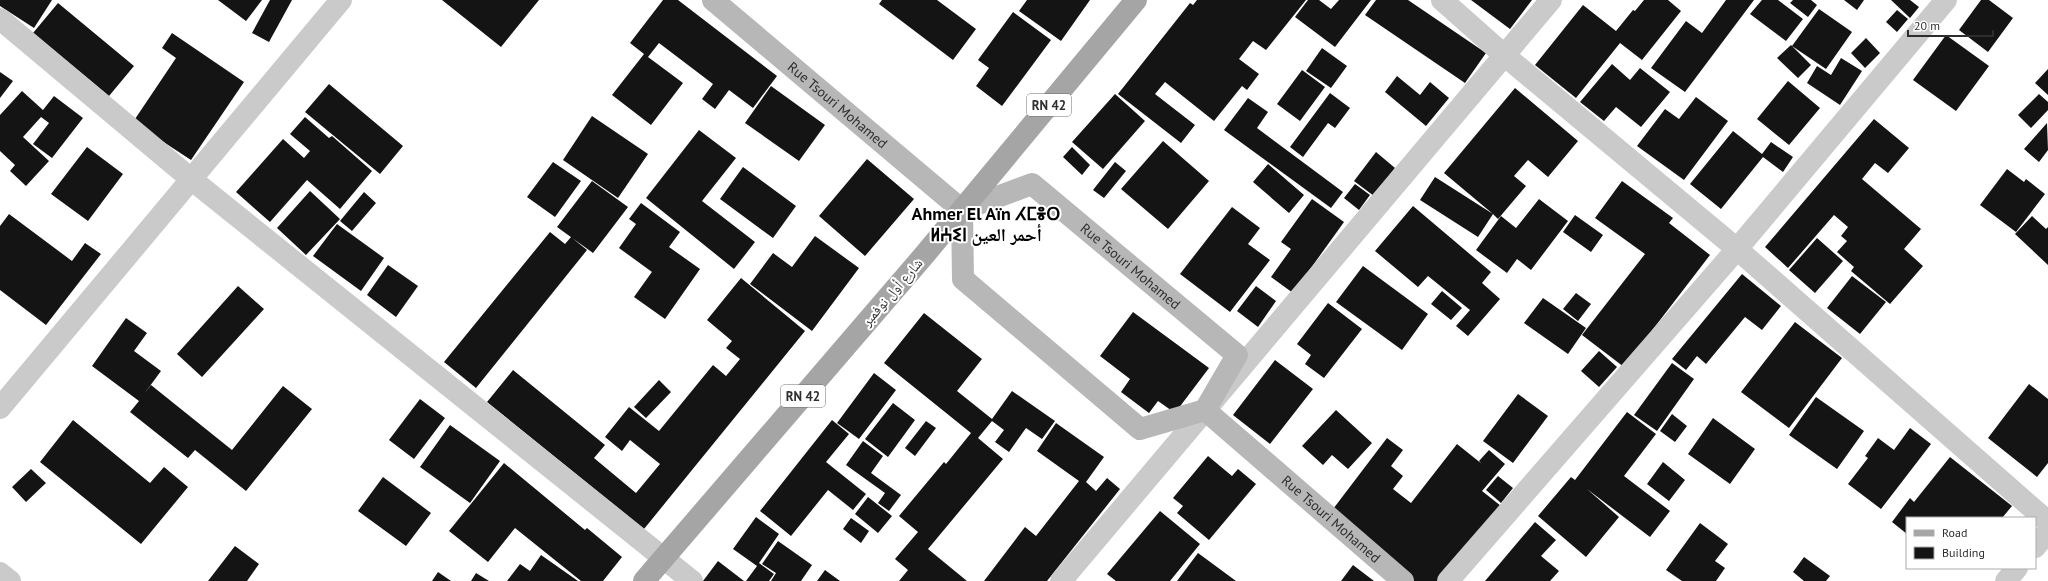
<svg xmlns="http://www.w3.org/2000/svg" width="2048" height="581" font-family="'PT Sans','Noto Naskh Arabic','Noto Sans Tifinagh',sans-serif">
<rect width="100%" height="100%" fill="#fff"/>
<path fill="#141414" d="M0 0H52L34 28 0 6Z
M218 0H262L246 21Z
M270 0H292L269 42 252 33Z
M442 0H539L501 47Z
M663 0H678L777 76 753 108 729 90 715 109 702 99 713 84 659 43 648 57 683 83 651 125 612 95 644 54 630 43Z
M882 0H937L976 29 953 60 879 4Z
M1027 0H1090L1061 41 1019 11Z
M1197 0H1306L1266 50 1253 41 1239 59 1259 74 1247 90 1242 86 1214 121 1165 82 1155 94 1195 125 1181 143 1118 94 1190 3 1193 5Z
M1308 0H1319L1331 9 1339 0H1371L1335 47 1295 17Z
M1376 0H1408L1486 53 1465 83 1365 15Z
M1471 0H1532L1510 29Z
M1644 0H1668L1681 11 1642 60 1620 43 1576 98 1535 65 1583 5 1616 31 1633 10 1635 11Z
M1726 0H1754L1685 92 1651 68 1686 21 1702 33Z
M1762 0H1778L1803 19 1786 41 1750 14Z
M1793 0H1811L1817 5 1808 17 1790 3Z
M1844 0H1864L1857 10Z
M1891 0H1910L1919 7 1910 18Z
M1981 0H1989L2013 18 1988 52 1959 30Z
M58 3 134 66 109 96 33 33Z
M1819 9 1852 32 1826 69 1792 46Z
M1897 10 1908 19 1897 32 1886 22Z
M1013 12 1051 40 1002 106 976 86 989 68 978 60Z
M172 33 244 82 191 160 133 122 176 58 162 48Z
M1946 35 1989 66 1956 111 1913 80Z
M1866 38 1880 53 1865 68 1851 53Z
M1791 45 1811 65 1798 78 1777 58Z
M1322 48 1347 66 1331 88 1306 71Z
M1841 58 1862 71 1840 105 1807 83 1817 66 1831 75Z
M1612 64 1630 80 1640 68 1670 92 1641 127 1616 107 1604 121 1580 102Z
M2048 69V95L2035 83Z
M1302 70 1325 87 1300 121 1277 104Z
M0 72 13 81 0 98Z
M1397 76 1420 95 1430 82 1449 98 1426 126 1385 92Z
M1788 81 1820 108 1789 145 1757 119Z
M329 84 403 146 380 174 305 112Z
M771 86 825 125 799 161 745 123Z
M1515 88 1578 141 1548 177 1528 160 1514 176 1526 186 1498 219 1493 214 1478 237 1420 200 1435 177 1493 214 1444 173Z
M22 91 43 110 54 96 83 118 52 158 33 144 49 123 41 117 23 137 49 161 26 186 10 171 15 165 0 151V115Z
M1330 93 1350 108 1335 128 1328 123 1303 157 1290 147Z
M1115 94 1145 121 1103 169 1072 142Z
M2039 94 2048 102V110L2031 128 2018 115Z
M1696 97 1728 121 1684 180 1637 146 1665 109 1679 119Z
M1248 98 1268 112 1257 128 1343 192 1331 208 1224 130Z
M592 116 648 154 618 198 563 160Z
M305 117 329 138 332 136 372 171 340 209 307 180 270 222 236 192 283 139 304 158 310 151 290 134Z
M1874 119 1909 148 1888 173 1875 163 1862 179 1921 229 1904 249 1923 266 1890 304 1851 271 1854 267 1837 252 1847 241 1841 236 1848 227 1834 215 1788 268 1765 247Z
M2047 123 2048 150 2039 162 2024 149Z
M699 130 736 158 702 201 755 242 734 269 646 198Z
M1733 131 1762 154 1771 142 1793 157 1783 172 1763 157 1721 209 1690 184Z
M1163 141 1209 181 1168 229 1121 189Z
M87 147 123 174 88 221 51 194Z
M1072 147 1090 165 1082 175 1063 157Z
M1376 152 1395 168 1374 196 1354 181Z
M867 159 914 199 865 256 819 216Z
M553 162 581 181 555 217 527 197Z
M1115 162 1126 171 1104 198 1093 190Z
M1268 164 1304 195 1289 213 1253 182Z
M743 167 796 206 773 238 720 199Z
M2007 169 2024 182 2026 179 2045 194 2016 232 1980 205Z
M592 181 628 207 593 253 557 227Z
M1622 181 1673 218 1669 223 1710 255 1624 367 1582 335 1645 254 1595 218Z
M1355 184 1370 195 1359 210 1344 198Z
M310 191 340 219 306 255 277 228Z
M364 192 376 203 352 231 340 221Z
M1312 199 1344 222 1293 293 1271 277 1291 249 1281 242Z
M1539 199 1568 221 1531 270 1517 259 1507 273 1476 250 1501 216 1516 228Z
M641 203 680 232 669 247 700 269 665 319 634 297 659 262 652 272 619 248 636 224 629 219Z
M1413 206 1491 272 1482 283 1500 299 1468 336 1456 326 1470 310 1428 276 1418 287 1375 251Z
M1232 207 1260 228 1248 244 1270 260 1230 312 1180 274Z
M9 214 72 261 85 243 101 254 46 325 0 290V226Z
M1575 215 1603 235 1591 252 1563 232Z
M2032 216 2046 229 2048 227V265L2015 234Z
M337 224 384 258 361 291 313 256Z
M550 232 565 244 571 237 587 250 476 388 444 362Z
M815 236 859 268 812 331 750 284 773 253 792 267Z
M1817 238 1843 261 1815 293 1789 270Z
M388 265 418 286 396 317 367 295Z
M1363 266 1428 314 1402 350 1336 302Z
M1742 274 1781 306 1762 330 1745 317 1706 364 1697 356 1686 370 1672 359Z
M1852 276 1886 302 1860 334 1827 308Z
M741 278 805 331 644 529 487 402 513 370 605 445 594 458 636 493 660 464 630 440 622 451 605 437 629 407 659 431 713 365 726 376 740 359 726 348 732 341 707 320Z
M238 286 264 309 202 377 177 354Z
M1256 286 1276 301 1258 327 1237 311Z
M1442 291 1462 308 1451 320 1431 304Z
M1576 293 1591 304 1578 321 1563 309Z
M1543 298 1586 328 1568 354 1524 323Z
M1328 303 1362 329 1324 378 1305 364 1311 355 1297 344Z
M1133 312 1209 368 1175 413 1158 401 1149 413 1121 392 1130 379 1100 356Z
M924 313 982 359 957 391 992 419 1012 391 1055 421 1042 439 1026 428 1009 452 995 442 1004 430 992 421 978 438 1003 459 928 549 967 581H899L908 570 895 559 918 532 899 516 944 462 946 464 971 433 884 363Z
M126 318 147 333 134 351 161 371 144 394 151 385 232 450 283 386 312 409 246 491 195 450 188 458 130 412 139 401 92 366Z
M1795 322 1842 358 1789 428 1741 392Z
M1599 351 1617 367 1599 387 1581 371Z
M1275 360 1313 389 1270 444 1233 415Z
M1672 363 1694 379 1657 431 1634 415Z
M874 373 896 390 859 439 837 423Z
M659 380 671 392 646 418 634 407Z
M2029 384 2048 399V463L2037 477 1988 438Z
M1518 394 1548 416 1513 463 1483 441Z
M1816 397 1864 431 1837 469 1789 435Z
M420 399 445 418 414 459 389 440Z
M893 403 915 420 888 457 865 439Z
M1336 410 1372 443 1348 469 1332 455 1323 465 1302 446Z
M1627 412 1656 434 1624 476 1670 511 1650 537 1587 489 1619 517 1586 557 1538 516 1571 477 1575 480Z
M1672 414 1687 426 1675 442 1660 431Z
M1713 418 1755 449 1730 484 1688 454Z
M73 420 150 483 164 467 188 487 141 544 40 462Z
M832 420 849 434 826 462 866 494 853 510 828 490 791 536 760 511Z
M926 421 936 428 915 456 905 448Z
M1056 423 1104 457 1086 482 1096 491 1107 478 1120 489 1047 581H984L1025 527 1036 536 1079 481 1037 451Z
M450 425 500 461 470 503 420 467Z
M1910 428 1931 444 1881 509 1848 484 1868 458 1865 456 1878 438 1894 450Z
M1387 438 1403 450 1391 466 1403 476 1393 489 1411 503 1457 444 1482 464 1479 461 1489 450 1505 464 1482 491 1501 506 1443 581H1410L1327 517Z
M863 441 883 456 871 473 901 495 889 511 878 503 885 493 846 465Z
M1208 456 1232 476 1238 469 1256 484 1209 540 1177 513 1183 506 1173 498Z
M1950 457 2012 506 2002 518H1907V534L1892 522 1910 498 1914 502Z
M1663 462 1685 480 1669 501 1647 484Z
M504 463 585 530 587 528 622 557 603 581H581L515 528 488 562 449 531Z
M31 469 46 483 26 502 12 487Z
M1498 476 1513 488 1501 503 1486 490Z
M383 477 431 513 406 546 358 511Z
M868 497 892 516 878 533 855 514Z
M1160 511 1200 544 1170 581H1116L1107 574Z
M756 517 779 534 759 563 774 574 769 581H746L757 566 733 549Z
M851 518 869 531 861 543 843 529Z
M1535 522 1556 540 1541 556 1559 571 1550 581H1485Z
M1700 523 1728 544 1715 561 1725 568 1716 581H1682L1666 570Z
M778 541 812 565 801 581H771L776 573 762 564Z
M235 546 259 564 247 581H208Z
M1198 553 1236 581H1177Z
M541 555 578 581H507L520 564 530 571Z
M1804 557 1830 576 1826 581H1804L1793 572Z
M718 561 744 581H703Z
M1353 565 1374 581H1341Z
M825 570 840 581H817Z
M438 572 451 581H432Z
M476 573 489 581H471Z"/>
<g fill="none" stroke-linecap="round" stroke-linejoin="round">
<path stroke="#cacaca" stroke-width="22" d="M1442 0 1504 55 1737 249 2048 522
M0 19 191 179 692 581
M0 408 341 0
M2035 547 2048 532
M0 573 10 581
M1061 581 1551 0
M1448 581 1737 249 1946 0
M2006 581 2017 568"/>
<g stroke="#b7b7b7" stroke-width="22">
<path id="s1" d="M713 0 962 210 963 279 1140 429 1205 410"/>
<path id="s2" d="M962 210 1032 184 1237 355 1205 410 1403 581"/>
</g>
<path stroke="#a5a5a5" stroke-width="22" d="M644 581 926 253 1136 0"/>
</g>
<g text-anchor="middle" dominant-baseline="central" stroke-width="4" stroke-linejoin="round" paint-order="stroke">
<g fill="#fff" stroke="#6c6c6c" stroke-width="1">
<rect x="1027" y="94" width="44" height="22" rx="3"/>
<rect x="781" y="385" width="44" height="22" rx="3"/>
</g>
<g font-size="13" font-weight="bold" fill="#2d2d2d">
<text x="1049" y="105">RN 42</text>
<text x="803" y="396">RN 42</text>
</g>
<g font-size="14" fill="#2d2d2d" stroke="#fff">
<text stroke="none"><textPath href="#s1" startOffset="163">Rue Tsouri Mohamed</textPath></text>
<text stroke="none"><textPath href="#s2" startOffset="203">Rue Tsouri Mohamed</textPath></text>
<text transform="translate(892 292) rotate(-49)">شارع أول نوفمبر</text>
<text stroke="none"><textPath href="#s2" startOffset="572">Rue Tsouri Mohamed</textPath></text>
</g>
<g font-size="18" font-weight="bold" fill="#000" stroke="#fff">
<text x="986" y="213">Ahmer El Aïn ⵃⵎⴻⵔ<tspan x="986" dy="21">ⵍⵄⵉⵏ أحمر العين</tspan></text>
</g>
</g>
<rect x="1906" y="517" width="130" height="52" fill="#ffffff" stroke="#ababab"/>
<rect x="1914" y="530" width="20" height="6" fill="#a5a5a5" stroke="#ababab"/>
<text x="1942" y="537" font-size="12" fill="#2d2d2d">Road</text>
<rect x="1914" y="547" width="20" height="12" fill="#141414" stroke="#ababab"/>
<text x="1942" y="557" font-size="12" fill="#2d2d2d">Building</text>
<path d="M1908 30v6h85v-6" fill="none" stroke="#2d2d2d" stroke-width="2"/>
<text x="1914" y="30" font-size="12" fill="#2d2d2d" stroke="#ffffff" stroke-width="3" paint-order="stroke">20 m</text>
</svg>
